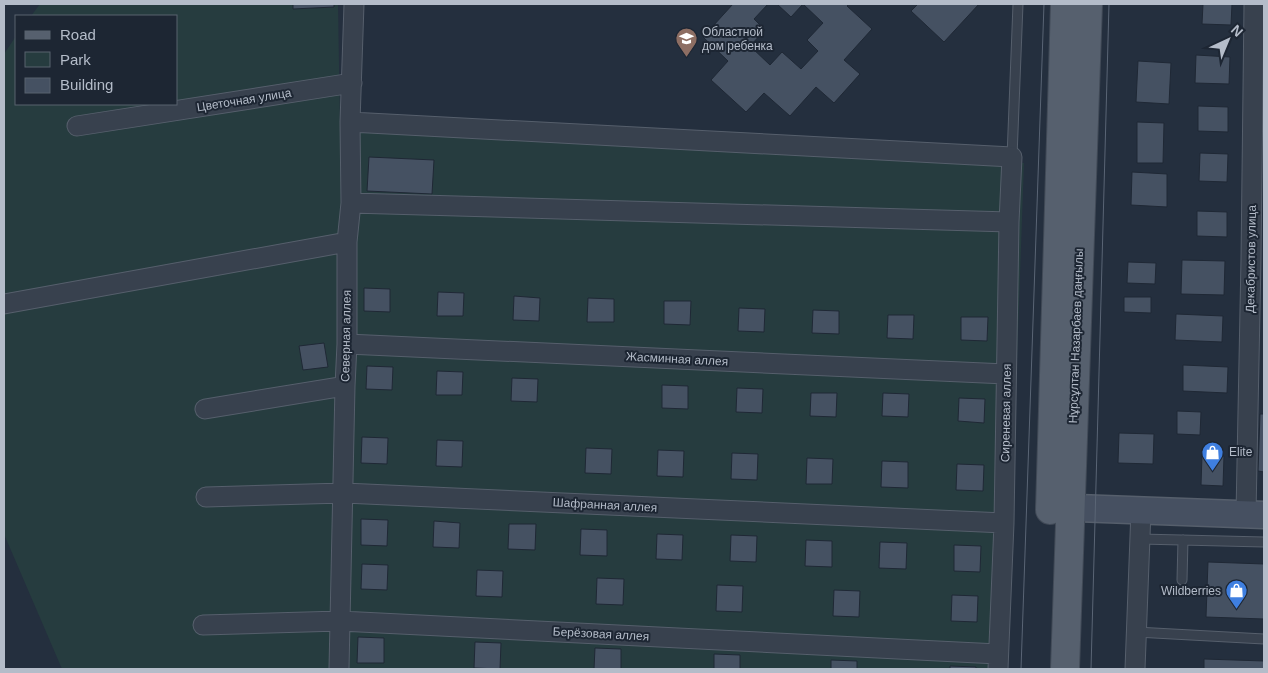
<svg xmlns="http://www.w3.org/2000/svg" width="1268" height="673" font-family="Arial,sans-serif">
<rect width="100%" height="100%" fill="#242f3e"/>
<path fill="#263c3f" d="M40 4H338L340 127 1024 163 1006 669H62L4 534V54L16 36V104H176V16H31Z"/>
<path fill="#455162" stroke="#1f2835" d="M293 4H334V7L293 9Z
M733 4H768L754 19 765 30 750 46 770 65 782 52 801 69 818 51 807 40 823 23 803 4 791 17 777 4H849L847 6 872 29 844 60 860 74 834 103 816 87 790 116 764 93 746 112 711 80 728 61 703 37Z
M918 4H979L944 42 911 11Z
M1203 4H1232L1231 25 1202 24Z
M1196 55 1230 57 1229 84 1195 83Z
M1138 61 1171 63 1169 104 1136 102Z
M1198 106 1228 107V132L1198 131Z
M1137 122 1164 123 1163 163H1137Z
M1200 153 1228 154 1227 182 1199 181Z
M369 157 434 160 432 194 367 191Z
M1132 172 1167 174V207L1131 205Z
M1197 211 1227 212V237L1197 236Z
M1182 260 1225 261 1224 295 1181 294Z
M1128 262 1156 263 1155 284 1127 283Z
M364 288 390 289V312L364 311Z
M438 292 464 293 463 316H437Z
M514 296 540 298 539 321 513 320Z
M1124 297H1151V313L1124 312Z
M588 298 614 299V322H587Z
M664 301H691L690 325 664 324Z
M739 308 765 309 764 332 738 331Z
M813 310 839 311V334L812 333Z
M1176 314 1223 316 1222 342 1175 340Z
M888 315H914L913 339 887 338Z
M961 317H988L987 341 961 340Z
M324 343 328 367 303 370 299 346Z
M1183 365 1228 367 1227 393 1183 391Z
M367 366 393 367 392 390 366 389Z
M437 371 463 372 462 395H436Z
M512 378 538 379 537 402 511 401Z
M662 385 688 386V409L662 408Z
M737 388 763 389 762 413 736 412Z
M811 393H837L836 417 810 416Z
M883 393 909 394 908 417 882 416Z
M959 398 985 399 984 423 958 421Z
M1177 411 1201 412 1200 435 1177 434Z
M1260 414H1264V472L1258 471Z
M1119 433 1154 434 1153 464 1118 463Z
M362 437 388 438 387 464 361 463Z
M437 440 463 441 462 467 436 466Z
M586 448 612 449 611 474 585 473Z
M658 450 684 451 683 477 657 476Z
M732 453 758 454 757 480 731 479Z
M1202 455 1224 456 1223 486 1201 485Z
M807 458 833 459 832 484H806Z
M882 461 908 462V488L881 487Z
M957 464 984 465 983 491 956 490Z
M361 519 388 520 387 546 361 545Z
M434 521 460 523 459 548 433 547Z
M509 524H536L535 550 508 549Z
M581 529 607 530V556L580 555Z
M657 534 683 535 682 560 656 559Z
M731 535 757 536 756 562 730 561Z
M806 540 832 541V567L805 566Z
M880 542 907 543 906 569 879 568Z
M954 545 981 546 980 572 954 571Z
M1208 562 1264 564V619L1206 617Z
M362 564 388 565 387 590 361 589Z
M477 570 503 571 502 597 476 596Z
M597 578 624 579 623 605 596 604Z
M717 585 743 586 742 612 716 611Z
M834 590 860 591 859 617 833 616Z
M952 595 978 596 977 622 951 621Z
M358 637 384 638V663H357Z
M475 642 501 643 500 669 474 668Z
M595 648 621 649V669H594Z
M714 654 740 655V669H714Z
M1204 659 1264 661V669H1204Z
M831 660 857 661V669H831Z
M950 666 976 667V669H950Z"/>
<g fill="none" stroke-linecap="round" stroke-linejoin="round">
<defs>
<path id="lane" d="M1012 157 1018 4
M1140 539 1264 542
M1182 580 1183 540
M1136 632 1264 639"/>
<path id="street" d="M350 122 1012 157 1009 222 1004 523 998 669
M77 126 352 83
M351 203 1009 222
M4 304 347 242
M347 344 1006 374
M205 409 345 386
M206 497 344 493 1004 523
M1246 514 1251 259 1254 4
M203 625 340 621 998 654
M339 669 345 386 347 344V242L351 203 350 122 354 4
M1135 669 1141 510"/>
<path id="secondary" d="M1050 507 1264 515"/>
<path id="primary" d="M1050 510 1065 4
M1065 669 1088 4"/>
</defs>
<use href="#lane" stroke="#565f6c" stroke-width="11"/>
<use href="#street" stroke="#565f6c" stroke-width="21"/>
<use href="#secondary" stroke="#565f6c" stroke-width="29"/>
<use href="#primary" stroke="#414a57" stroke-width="30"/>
<use href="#lane" stroke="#38414e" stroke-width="9"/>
<use href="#street" stroke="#38414e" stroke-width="19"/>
<use href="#secondary" stroke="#465061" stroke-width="26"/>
<use href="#primary" stroke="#56606e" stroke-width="28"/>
<path stroke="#5a6575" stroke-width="1" d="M1021 669 1044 4
M1091 669 1109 4"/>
</g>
<defs>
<symbol id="school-pin" viewBox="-11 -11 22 30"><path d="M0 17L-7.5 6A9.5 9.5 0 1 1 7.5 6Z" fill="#8d6e63" stroke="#1d2633"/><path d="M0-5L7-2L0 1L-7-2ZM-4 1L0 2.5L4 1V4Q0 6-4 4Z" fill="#fff"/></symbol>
<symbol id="shop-pin" viewBox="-11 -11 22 30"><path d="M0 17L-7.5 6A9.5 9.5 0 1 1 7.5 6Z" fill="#3f7fe0" stroke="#1d2633"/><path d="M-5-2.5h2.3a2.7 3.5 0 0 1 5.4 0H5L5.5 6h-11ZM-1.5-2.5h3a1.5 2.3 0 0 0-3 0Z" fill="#fff"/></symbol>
</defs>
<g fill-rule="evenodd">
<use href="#school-pin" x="674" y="26" width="25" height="34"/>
<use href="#shop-pin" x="1200" y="440" width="25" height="34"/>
<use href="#shop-pin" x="1224" y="578" width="25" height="34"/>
</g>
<g text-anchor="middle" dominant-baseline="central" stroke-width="4" stroke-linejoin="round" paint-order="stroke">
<g font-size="12" fill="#b4bcc9" stroke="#1d2633" text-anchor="start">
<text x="702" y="32">Областной<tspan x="702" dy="14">дом ребенка</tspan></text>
<text x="1229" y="452">Elite</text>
<text x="1221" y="591" text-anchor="end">Wildberries</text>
</g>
<g font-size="12" fill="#b4bcc9" stroke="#1d2633">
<text transform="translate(244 100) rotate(-9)">Цветочная улица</text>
<text transform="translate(1251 259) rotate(-89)">Декабристов улица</text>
<text transform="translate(346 336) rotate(-89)">Северная аллея</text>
<text transform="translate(1076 336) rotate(-88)">Нұрсұлтан Назарбаев даңғылы</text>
<text transform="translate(677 359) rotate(3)">Жасминная аллея</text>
<text transform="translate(1006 413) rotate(-89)">Сиреневая аллея</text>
<text transform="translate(605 505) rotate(3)">Шафранная аллея</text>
<text transform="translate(601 634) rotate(3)">Берёзовая аллея</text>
</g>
</g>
<rect width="1268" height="673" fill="none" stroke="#b4bcc9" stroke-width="10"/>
<rect x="15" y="15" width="162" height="90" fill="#1d2633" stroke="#59626f"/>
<rect x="25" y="31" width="25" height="8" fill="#56606e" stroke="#59626f"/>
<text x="60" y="40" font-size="15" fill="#b4bcc9">Road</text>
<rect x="25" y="52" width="25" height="15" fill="#263c3f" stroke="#59626f"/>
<text x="60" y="65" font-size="15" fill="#b4bcc9">Park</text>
<rect x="25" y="78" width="25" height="15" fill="#455162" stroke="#59626f"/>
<text x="60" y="90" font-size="15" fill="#b4bcc9">Building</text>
<g transform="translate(1228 40) rotate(44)" stroke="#1d2633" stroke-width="4" paint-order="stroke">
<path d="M0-4L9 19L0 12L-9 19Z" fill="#b4bcc9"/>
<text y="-8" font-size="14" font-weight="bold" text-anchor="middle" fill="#b4bcc9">N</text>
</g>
</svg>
